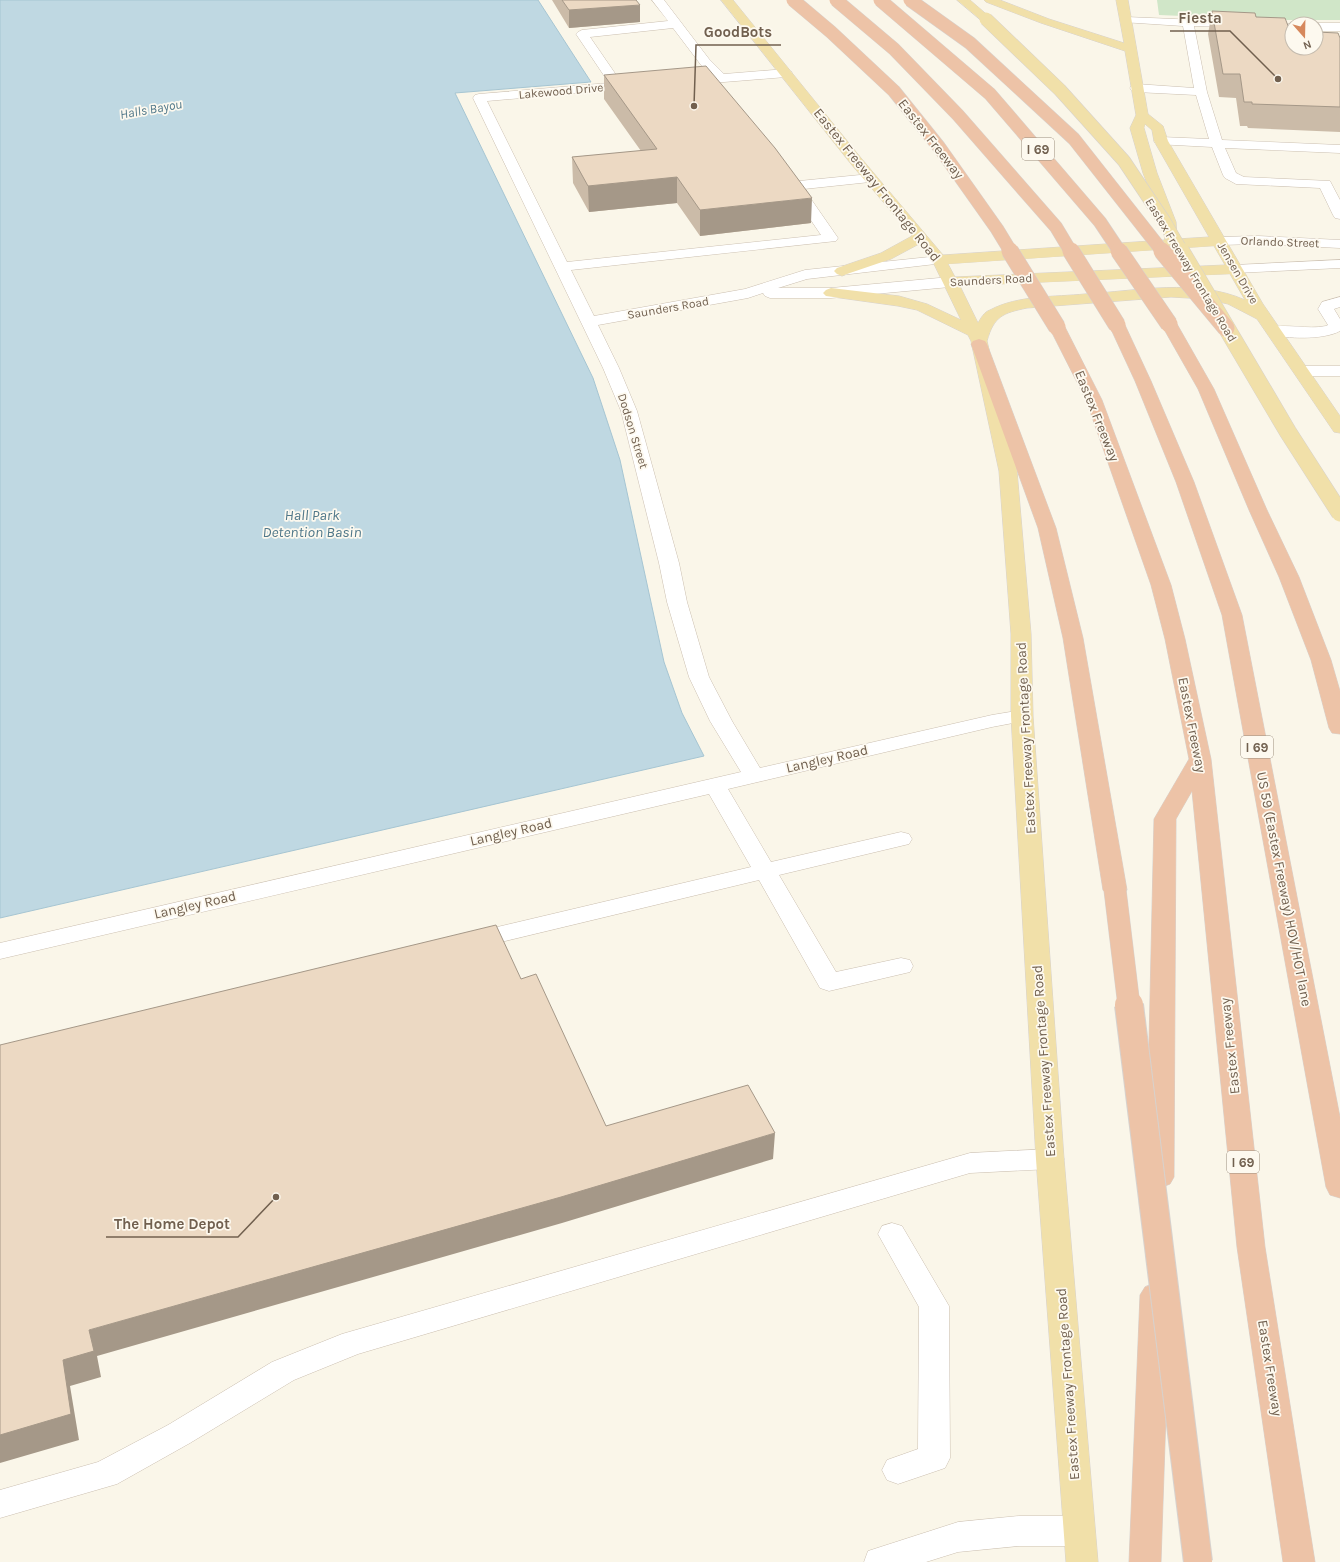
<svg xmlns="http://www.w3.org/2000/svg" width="1340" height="1562" font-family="Karla,sans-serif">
<rect width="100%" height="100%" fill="#faf6e9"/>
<path fill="#d0e6c8" d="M1157 0H1340V20H1278L1159 15Z"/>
<path fill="#bfd8e2" stroke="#a6c5d2" d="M0 0H538L591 82 455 93 593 378 620 460 664 662 682 713 704 756 0 918Z"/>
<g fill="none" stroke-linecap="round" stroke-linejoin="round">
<defs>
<path id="minor" d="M652 0H664L709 59 724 74 786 69 790 70 792 73 790 76 786 77 687 85 683 84 681 81 683 78 711 75 701 65 673 28 590 37 621 82H637L639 85 637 88 487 101 567 262 821 235 787 185 789 182 870 174 875 175 877 178 875 181 870 182 804 189 838 238 836 241 571 270 594 316 745 289 805 270 939 256 944 257 946 260 944 263 807 279 778 288H831L950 277 955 279 958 282 955 285 950 287 831 298H770L765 296 763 293 748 298 598 325 619 368 637 411 679 563 687 602 709 677 732 721 760 768 992 715 1022 710 1029 712 1033 716 1029 720 992 727 728 789 771 862 901 832 909 834 912 839 909 844 779 875 836 972 901 958 910 960 913 966 910 972 829 991 820 988 759 880 472 949 463 947 460 941 463 935 472 933 751 867 709 794 0 959V943L741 772 710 721 689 677 667 602 659 563 621 411 603 368 473 98 475 95 479 94 609 83 576 34 578 32 582 30 668 21Z
M1126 17 1296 24H1292V29L1194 26 1207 92 1222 140 1340 145V153L1225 148 1236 173 1244 177 1330 181 1340 200V219L1335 218 1333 215 1320 188 1236 184 1225 178 1223 175 1212 147 1156 144 1154 141 1156 138 1161 137 1209 139 1196 95 1136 92 1132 91 1130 88 1132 85 1136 84 1194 88 1183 26 1122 22 1120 20 1122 18Z
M1316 23H1340V31H1316V24H1314Z
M1258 236 1340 240V248L1258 244 1219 245 1214 244 1212 241 1214 238 1219 237Z
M1340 260V268L1235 273 1230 272 1228 269 1230 266 1235 265Z
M1340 297V307L1334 309 1340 319V331C1324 340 1286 339 1268 334L1266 331 1268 328C1287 323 1307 330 1326 326L1328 325 1318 309 1322 302Z
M1302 366H1340V376H1302L1296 374 1294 371 1296 368Z
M1050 1149 1060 1152 1064 1159 1060 1166 1050 1169 970 1173 358 1354 294 1380 190 1443 117 1484 0 1518V1490L98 1462 168 1425 272 1362 342 1334 970 1153Z
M892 1223 902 1226 949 1306 950 1458 945 1468 898 1484 887 1480 882 1470 887 1460 918 1449 919 1307 878 1234 882 1226Z
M1019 1516H1079L1090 1521 1095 1531 1090 1541 1079 1546H1019L958 1552 926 1562H864L868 1551 958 1522Z"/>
<path id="major" d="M721 0H733L861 158 943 255 1165 240 1162 222 1143 173 1130 128 1136 115 1125 51 1041 23 986 2 984 0H1000L1049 19 1124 43 1116 0H1128L1148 114 1163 126 1168 141 1263 304 1340 416V433L1334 432 1257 319 1228 304 1206 299 1171 297 1027 308C1003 313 994 316 987 341L1017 471 1031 634 1033 716 1064 1159 1098 1562H1066L1036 1159 1011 716V634L999 471 971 341 968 335 917 310 898 306 826 296 823 293 826 290 831 288 899 296 927 304 961 320 932 260 919 244 891 259 847 274 842 276 837 274 834 271 837 268 881 253 912 236 851 164ZM1145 124 1152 130 1154 141 1209 237 1177 239 1176 222 1157 173 1144 128ZM1214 246 1225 265 955 277 948 264ZM1230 274 1245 300C1196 278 1137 291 1085 294 1055 297 1018 295 990 310 984 312 981 318 978 323L960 286Z
M957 0H970L992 19 990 21H982Z"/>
<path id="highway" d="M1169 319 1175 321 1177 324 1214 389 1267 510 1299 577 1331 660 1340 691V734L1332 733 1329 728 1311 660 1279 577 1249 510 1198 389 1161 324 1163 321Z
M1117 320 1123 322 1125 325 1151 381 1194 482 1242 615 1340 1117V1198L1330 1195 1326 1187 1222 615 1176 482 1135 381 1109 325 1111 322Z
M1057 322 1063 324 1065 327 1102 400 1171 585 1185 639 1211 759 1265 1247 1315 1562H1283L1237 1247 1192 791 1176 819 1174 1177 1170 1184 1160 1188 1150 1184 1146 1177 1154 819 1189 759 1165 639 1151 585 1086 400 1049 327 1051 324Z
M979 339 985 341 987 344 1056 528 1083 638 1127 890 1123 895 1115 898 1107 895 1103 890 1063 638 1038 528 971 344 973 341Z
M1155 1283 1165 1287 1170 1295 1161 1562H1129L1140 1295 1145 1287Z"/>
</defs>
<use href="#minor" stroke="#cbbfb0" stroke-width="1"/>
<use href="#major" stroke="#d7d2ce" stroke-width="1"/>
<use href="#highway" stroke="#d7d2ce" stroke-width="1"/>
<use href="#minor" fill="#fff" fill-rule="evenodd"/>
<use href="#major" fill="#f1e0a9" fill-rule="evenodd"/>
<use href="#highway" fill="#edc3a7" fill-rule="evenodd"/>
<defs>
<path id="major-bridge-far1" d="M986 19 1060 90 1124 161 1164 221 1182 252"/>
<path id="major-bridge" d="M1181 251 1288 432 1340 513"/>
<path id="highway-bridge-far3" d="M793 0 831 32 894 91 939 147 997 229 1011 252
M836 0 894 49 958 115 1056 227 1071 252
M880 0 990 94 1100 222 1120 252
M910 0 970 43 1074 139 1163 252"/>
<path id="highway-bridge-far2" d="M1010 251 1057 327
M1071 251 1117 325
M1119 251 1169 324
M1162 251 1226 328"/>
<path id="highway-bridge-far1" d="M1115 890 1129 1006"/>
<path id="highway-bridge" d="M1129 1005 1198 1562"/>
</defs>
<use href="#major-bridge-far1" stroke="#d7d2ce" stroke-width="14" stroke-linecap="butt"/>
<use href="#major-bridge" stroke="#d7d2ce" stroke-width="18" stroke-linecap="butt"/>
<use href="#highway-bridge-far3" stroke="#d7d2ce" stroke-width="14" stroke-linecap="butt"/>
<use href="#highway-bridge-far2" stroke="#d7d2ce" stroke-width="18" stroke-linecap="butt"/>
<use href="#highway-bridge-far1" stroke="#d7d2ce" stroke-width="23" stroke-linecap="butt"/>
<use href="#highway-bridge" stroke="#d7d2ce" stroke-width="30" stroke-linecap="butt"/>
<use href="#major-bridge-far1" stroke="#f1e0a9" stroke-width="13"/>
<use href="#major-bridge" stroke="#f1e0a9" stroke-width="17"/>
<use href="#highway-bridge-far3" stroke="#edc3a7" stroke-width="13"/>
<use href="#highway-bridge-far2" stroke="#edc3a7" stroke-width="17"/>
<use href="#highway-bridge-far1" stroke="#edc3a7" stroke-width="22"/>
<use href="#highway-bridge" stroke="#edc3a7" stroke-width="28"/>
</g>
<path fill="#cbbba8" d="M552 0H636L640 22 569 28Z
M1212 11 1256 17 1290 31 1340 38V132L1248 128 1247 126H1240L1236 98 1219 97 1208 34Z
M604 75 811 223 700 236 677 203 589 212 573 183 572 157 641 151 604 99Z"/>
<path fill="#a59888" d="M640 5V22L569 28V10Z
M677 177V203L589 212 588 186Z
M812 198 811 223 700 236V210Z
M775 1133 773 1159 562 1223 97 1356 101 1377 70 1386 79 1440 0 1463V1435L63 1360 89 1330Z"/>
<path fill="#ecd9c3" stroke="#a59888" d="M562 0H636L640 5 569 10Z
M1212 11 1255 13 1256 17 1285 18 1290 31H1292V48H1316V32L1338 33 1340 38V107L1252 104V102H1244L1240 74H1223Z
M706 66 775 148 812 198 700 210 677 177 588 186 572 157 657 149 604 75Z
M496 925 521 979 536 974 606 1126 748 1085 775 1133 561 1197 89 1330 94 1351 63 1360 71 1414 0 1435V1045Z"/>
<g text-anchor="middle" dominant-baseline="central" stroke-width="3.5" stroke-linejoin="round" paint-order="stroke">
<g font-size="12" fill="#71604f" stroke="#fdf9ef">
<text transform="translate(561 91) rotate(-5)">Lakewood Drive</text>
<text transform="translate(1280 242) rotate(2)">Orlando Street</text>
<text transform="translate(1191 270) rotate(59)">Eastex Freeway Frontage Road</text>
<text transform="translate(1238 273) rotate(60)">Jensen Drive</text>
<text transform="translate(991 280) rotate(-3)">Saunders Road</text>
<text transform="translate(668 308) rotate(-10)">Saunders Road</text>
<text transform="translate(633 431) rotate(73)">Dodson Street</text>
</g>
<g font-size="13" font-style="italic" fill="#4f7789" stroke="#fdf9ef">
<text transform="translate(151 109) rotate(-10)">Halls Bayou</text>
</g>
<g fill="#fdf9ef" stroke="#9b8e7f" stroke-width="1">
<rect x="1022" y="138" width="32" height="22" rx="3"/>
<rect x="1241" y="736" width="32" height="22" rx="3"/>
<rect x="1227" y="1151" width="32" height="22" rx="3"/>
</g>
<g font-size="13" font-weight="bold" fill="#71604f">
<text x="1038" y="149">I 69</text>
<text x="1257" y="747">I 69</text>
<text x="1243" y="1162">I 69</text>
</g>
<g font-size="14" fill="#71604f" stroke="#fdf9ef">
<text transform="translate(931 139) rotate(52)">Eastex Freeway</text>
<text transform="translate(877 185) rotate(51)">Eastex Freeway Frontage Road</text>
<text transform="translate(1097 416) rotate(68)">Eastex Freeway</text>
<text transform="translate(1192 725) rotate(79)">Eastex Freeway</text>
<text transform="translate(1026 738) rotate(-93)">Eastex Freeway Frontage Road</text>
<text transform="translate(827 759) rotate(-13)">Langley Road</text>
<text transform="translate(511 832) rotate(-13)">Langley Road</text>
<text transform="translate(1284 889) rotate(79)">US 59 (Eastex Freeway) HOV/HOT lane</text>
<text transform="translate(195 905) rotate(-13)">Langley Road</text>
<text transform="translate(1230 1046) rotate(-96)">Eastex Freeway</text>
<text transform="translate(1044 1061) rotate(-94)">Eastex Freeway Frontage Road</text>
<text transform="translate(1270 1368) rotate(81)">Eastex Freeway</text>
<text transform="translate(1068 1384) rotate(-94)">Eastex Freeway Frontage Road</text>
</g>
<g font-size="15" font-style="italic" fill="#4f7789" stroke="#fdf9ef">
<text x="312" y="515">Hall Park<tspan x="312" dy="17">Detention Basin</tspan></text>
</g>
</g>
<path fill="none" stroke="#71604f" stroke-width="1.5" d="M1278 79L1230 31H1170M694 106L696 45H781M276 1197L238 1237H106"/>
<g fill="#71604f" stroke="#fdf9ef" stroke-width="1.5">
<circle cx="1278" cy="79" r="4"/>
<circle cx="694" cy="106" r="4"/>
<circle cx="276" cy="1197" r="4"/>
</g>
<g font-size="15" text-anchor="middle" font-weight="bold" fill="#71604f" stroke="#fdf9ef" stroke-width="3.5" stroke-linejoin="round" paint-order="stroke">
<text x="1200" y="23">Fiesta</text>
<text x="738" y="37">GoodBots</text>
<text x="172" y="1229">The Home Depot</text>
</g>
<g transform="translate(1304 36) rotate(160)"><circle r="19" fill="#fdf9ef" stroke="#c5bcaf"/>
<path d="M0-3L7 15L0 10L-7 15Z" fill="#d6885c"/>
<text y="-6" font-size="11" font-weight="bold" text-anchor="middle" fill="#71604f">N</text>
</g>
</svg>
